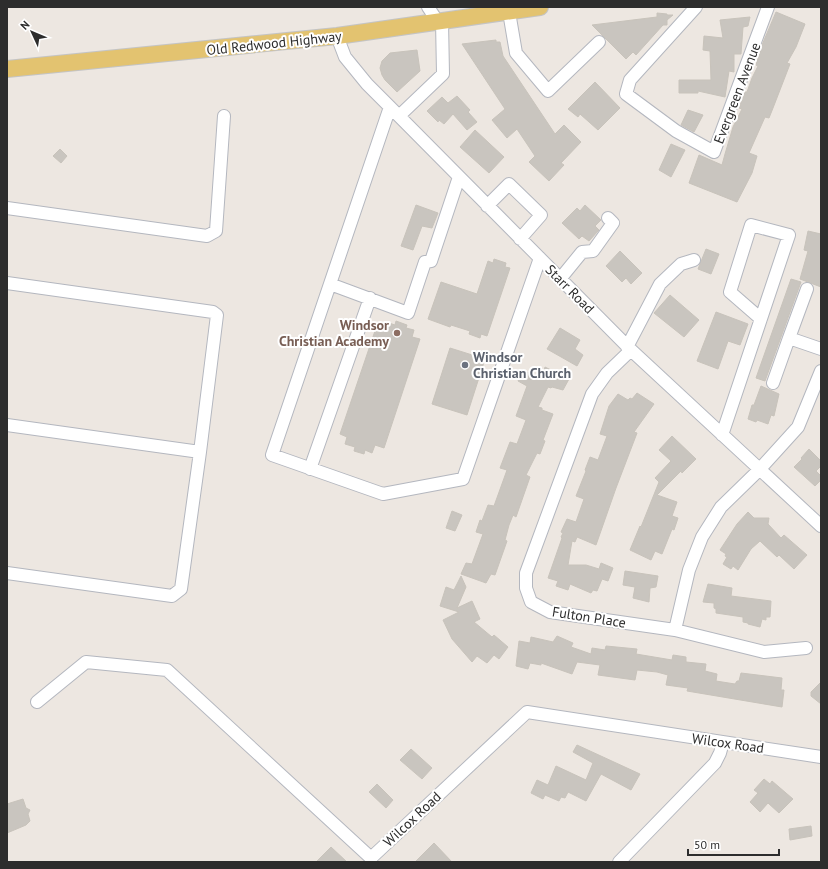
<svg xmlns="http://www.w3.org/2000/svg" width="828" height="869" font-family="'PT Sans',sans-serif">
<rect width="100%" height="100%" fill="#ede7e1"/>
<path fill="#c9c5bf" stroke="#c8c3bb" d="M776 12 805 24 796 47 787 63 790 64 773 108 769 118 765 117 749 153 757 156 752 173 737 202 689 183 699 155 722 165 725 154 733 127 742 109 739 108 745 92H747L752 78 758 66 756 65 762 45Z
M657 13 667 14V15H673L667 20V25H663L636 55 633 52 626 59 592 25 657 17Z
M750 17 748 26 743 27 741 54H734V72L729 71 725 97 698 91V93H679V80H711L710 51 703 50 704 36 723 38 720 20Z
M496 40V42H500L503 56 555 134 564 125 581 142 561 163 564 165 549 181 529 162 535 156 517 129 507 138 492 120 505 109 462 44Z
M417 50 420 71 397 92 385 80 382 75 380 68 382 61 390 53Z
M595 82 620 108 598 130 580 114 578 117 568 109Z
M457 96 470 110 468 112 477 122 467 130 453 114 444 124 439 120 438 122 427 111 442 97 448 103Z
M688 110 703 115 694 132 681 125Z
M475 130 504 157 489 173 460 147Z
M671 144 685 150 671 177 659 170Z
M60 149 67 156 61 163 53 156Z
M416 205 438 213 432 228 422 226 413 250 401 246Z
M585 205 601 220 595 226 599 230 589 241 582 236 579 239 562 223 577 208 580 211Z
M808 231 821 234V287L800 279 808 251 804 250Z
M706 249 719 254 711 274 698 269Z
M620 251 642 273 631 284 626 278 622 282 606 266Z
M494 259 506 263 505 267 510 268 487 336 481 334 480 338 469 334 470 331 451 325 450 327 428 319 441 282 477 294 488 261 493 263Z
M791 279 801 282 765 381 756 378Z
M670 295 699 320 684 337 654 313Z
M716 312 748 324 740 345 728 341 718 369 697 361Z
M396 321 407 325 406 328 414 330 412 337 420 339 384 448 375 445 372 453 365 450 364 454 354 451 355 447 345 444 347 437 340 434 377 325 384 328 386 322 395 325Z
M560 328 580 340 575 349 583 355 577 366 547 349Z
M450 348 485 359 467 415 432 404Z
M545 367 569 379 563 390 552 387 551 388 548 387 538 407 542 408V410L553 414 543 440 545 441 540 454 537 453 526 475 530 477 516 517 513 515 509 525 505 540 507 541 495 575 491 574 486 583 461 574 466 563 472 564 483 534 476 532 480 520 482 521 488 505 494 506 507 470 500 468 510 442 517 444 526 420 516 416 527 386 518 381 523 371 542 377Z
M761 386 779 394 774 416 771 415 768 424 757 420 756 422 748 419 752 405H754Z
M637 393 654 404 634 432 637 433 616 488 596 545 577 537 575 542 572 541 568 565H586L599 569 601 563 613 568 608 581 602 579 597 591 593 590 591 593 570 584 568 590 556 586 558 581 548 578 562 538 561 537 563 533 561 532 567 519 576 522 584 499 576 496 586 471 585 470 590 457 598 460 607 436 600 434 609 406 618 394 628 400 630 398 632 399Z
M672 436 696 459 682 473 681 471 657 495 677 502 672 516 678 518 674 530 672 529 662 554 655 551 651 560 630 550 640 526 641 527 659 482 655 478 671 461 659 450Z
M809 449 821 461V466L816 471 821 476V480L815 486 794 467 802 459 801 458Z
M452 511 462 515 455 531 446 528Z
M748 512 754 518H769L768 524 781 538 784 535 807 555 794 569 779 555 777 557 760 541 751 549 738 570 733 566 731 569 723 564 727 557 725 556 726 554 720 550 737 524Z
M625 571 658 576 656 587 650 588 649 602 633 598 635 587 623 585Z
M461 576 466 587 457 608 472 601 480 619 474 622 492 637 494 635 508 647 499 659 494 655 487 663 477 656 472 662 452 639 443 620 459 612 440 606 446 587 454 590Z
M708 584 732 588 731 596 771 601 770 617H766V620L762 619 760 627 748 624V623L743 622V617L716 613V609L714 608V603L703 602Z
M557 636 573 643 571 647 591 654 592 648 605 650 606 646 637 649 636 654 672 660 673 655 686 657V662L706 664 705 671 717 674 716 681 735 684 737 681H739L741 673 782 678 781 690H784L782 707 687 691 688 688 666 685 668 675 657 672 637 670 635 680 598 675 600 665 577 662 572 674 541 663V665L530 663 528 669 516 666 519 641 530 643 531 637 553 642Z
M821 682V704L811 696V692Z
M577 745 640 774 631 790 601 774 586 801 568 792 565 798 561 797 559 801 545 795 543 799 531 793 537 780 548 785 556 766 586 780 593 763 573 752Z
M411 749 432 768 422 779 400 760Z
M764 779 770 784 772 781 793 799 779 813 768 803 760 812 750 802 758 793 754 790Z
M377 784 393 800 386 808 369 792Z
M23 799 26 808 30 810 28 814 30 821 26 825 7 833V804Z
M811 826 812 836 790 840 789 829Z
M434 843 452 862H415Z
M331 847 347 862H316Z"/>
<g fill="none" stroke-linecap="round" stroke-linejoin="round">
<defs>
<path id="minor" d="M428 7 438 22
M696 7 630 80 626 94 676 131 714 152 768 7
M509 12 516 53 548 91 599 42
M337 36 345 57 367 84 390 107 631 350 821 526
M390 107 272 455 383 494 463 479 540 258
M399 116 443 74 442 21
M487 206 509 184 541 215 520 239
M7 208 207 236 216 231 224 116
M560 279 582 252 593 251 613 223 608 218
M7 283 213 312 217 315 200 452
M330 284 408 313 425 262 431 261 459 177
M789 338 807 289
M627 347 660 284 681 264 694 260
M631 350 607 373 592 394 526 573V588L531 602 550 612 675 630 764 652 806 648
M773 383 789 338 821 349
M7 425 200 452 181 589 172 596 7 573
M722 435 789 235 751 225 730 292 761 319
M310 469 370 298
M675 630 689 570 702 537 721 507 759 470 798 427 821 371
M37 702 86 662 167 670 371 858 527 712 821 757
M619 862 715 763 720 753 723 742"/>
<path id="major" d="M7 69 337 36 540 7"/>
</defs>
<use href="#minor" stroke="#b4b7bf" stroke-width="14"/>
<use href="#major" stroke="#c4c4c4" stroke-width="18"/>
<use href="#minor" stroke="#fff" stroke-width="12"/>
<use href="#major" stroke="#e3c370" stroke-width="16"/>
</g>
<circle fill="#8d6e63" stroke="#fff" stroke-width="1.5" cx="397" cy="333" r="4"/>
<circle fill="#6b7280" stroke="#fff" stroke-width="1.5" cx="465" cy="365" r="4"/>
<g text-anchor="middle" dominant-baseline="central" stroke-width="4" stroke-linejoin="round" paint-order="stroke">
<g font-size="14" fill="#2d2d2d" stroke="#fff">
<text transform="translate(274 43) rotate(-6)">Old Redwood Highway</text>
<text transform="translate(737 93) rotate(-69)">Evergreen Avenue</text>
<text transform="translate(570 289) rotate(45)">Starr Road</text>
<text transform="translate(589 617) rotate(9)">Fulton Place</text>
<text transform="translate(728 743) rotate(8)">Wilcox Road</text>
<text transform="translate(412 819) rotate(-43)">Wilcox Road</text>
</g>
<g font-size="14" font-weight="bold" fill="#785e54" stroke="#fff" text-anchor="end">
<text x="389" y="325">Windsor<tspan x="389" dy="16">Christian Academy</tspan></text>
</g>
<g font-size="14" font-weight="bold" fill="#5b616d" stroke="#fff" text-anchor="start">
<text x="473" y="357">Windsor<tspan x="473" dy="16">Christian Church</tspan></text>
</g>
</g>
<rect width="828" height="869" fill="none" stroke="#2d2d2d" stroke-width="16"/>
<g transform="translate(32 32) rotate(314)" stroke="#ffffff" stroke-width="3" paint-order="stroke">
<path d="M0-3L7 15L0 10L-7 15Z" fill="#2d2d2d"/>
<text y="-6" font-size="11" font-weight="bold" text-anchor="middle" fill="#2d2d2d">N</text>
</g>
<path d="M688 849v6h91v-6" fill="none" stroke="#2d2d2d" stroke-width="2"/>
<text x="694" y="849" font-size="12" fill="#2d2d2d" stroke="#ffffff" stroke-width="3" paint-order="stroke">50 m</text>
</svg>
